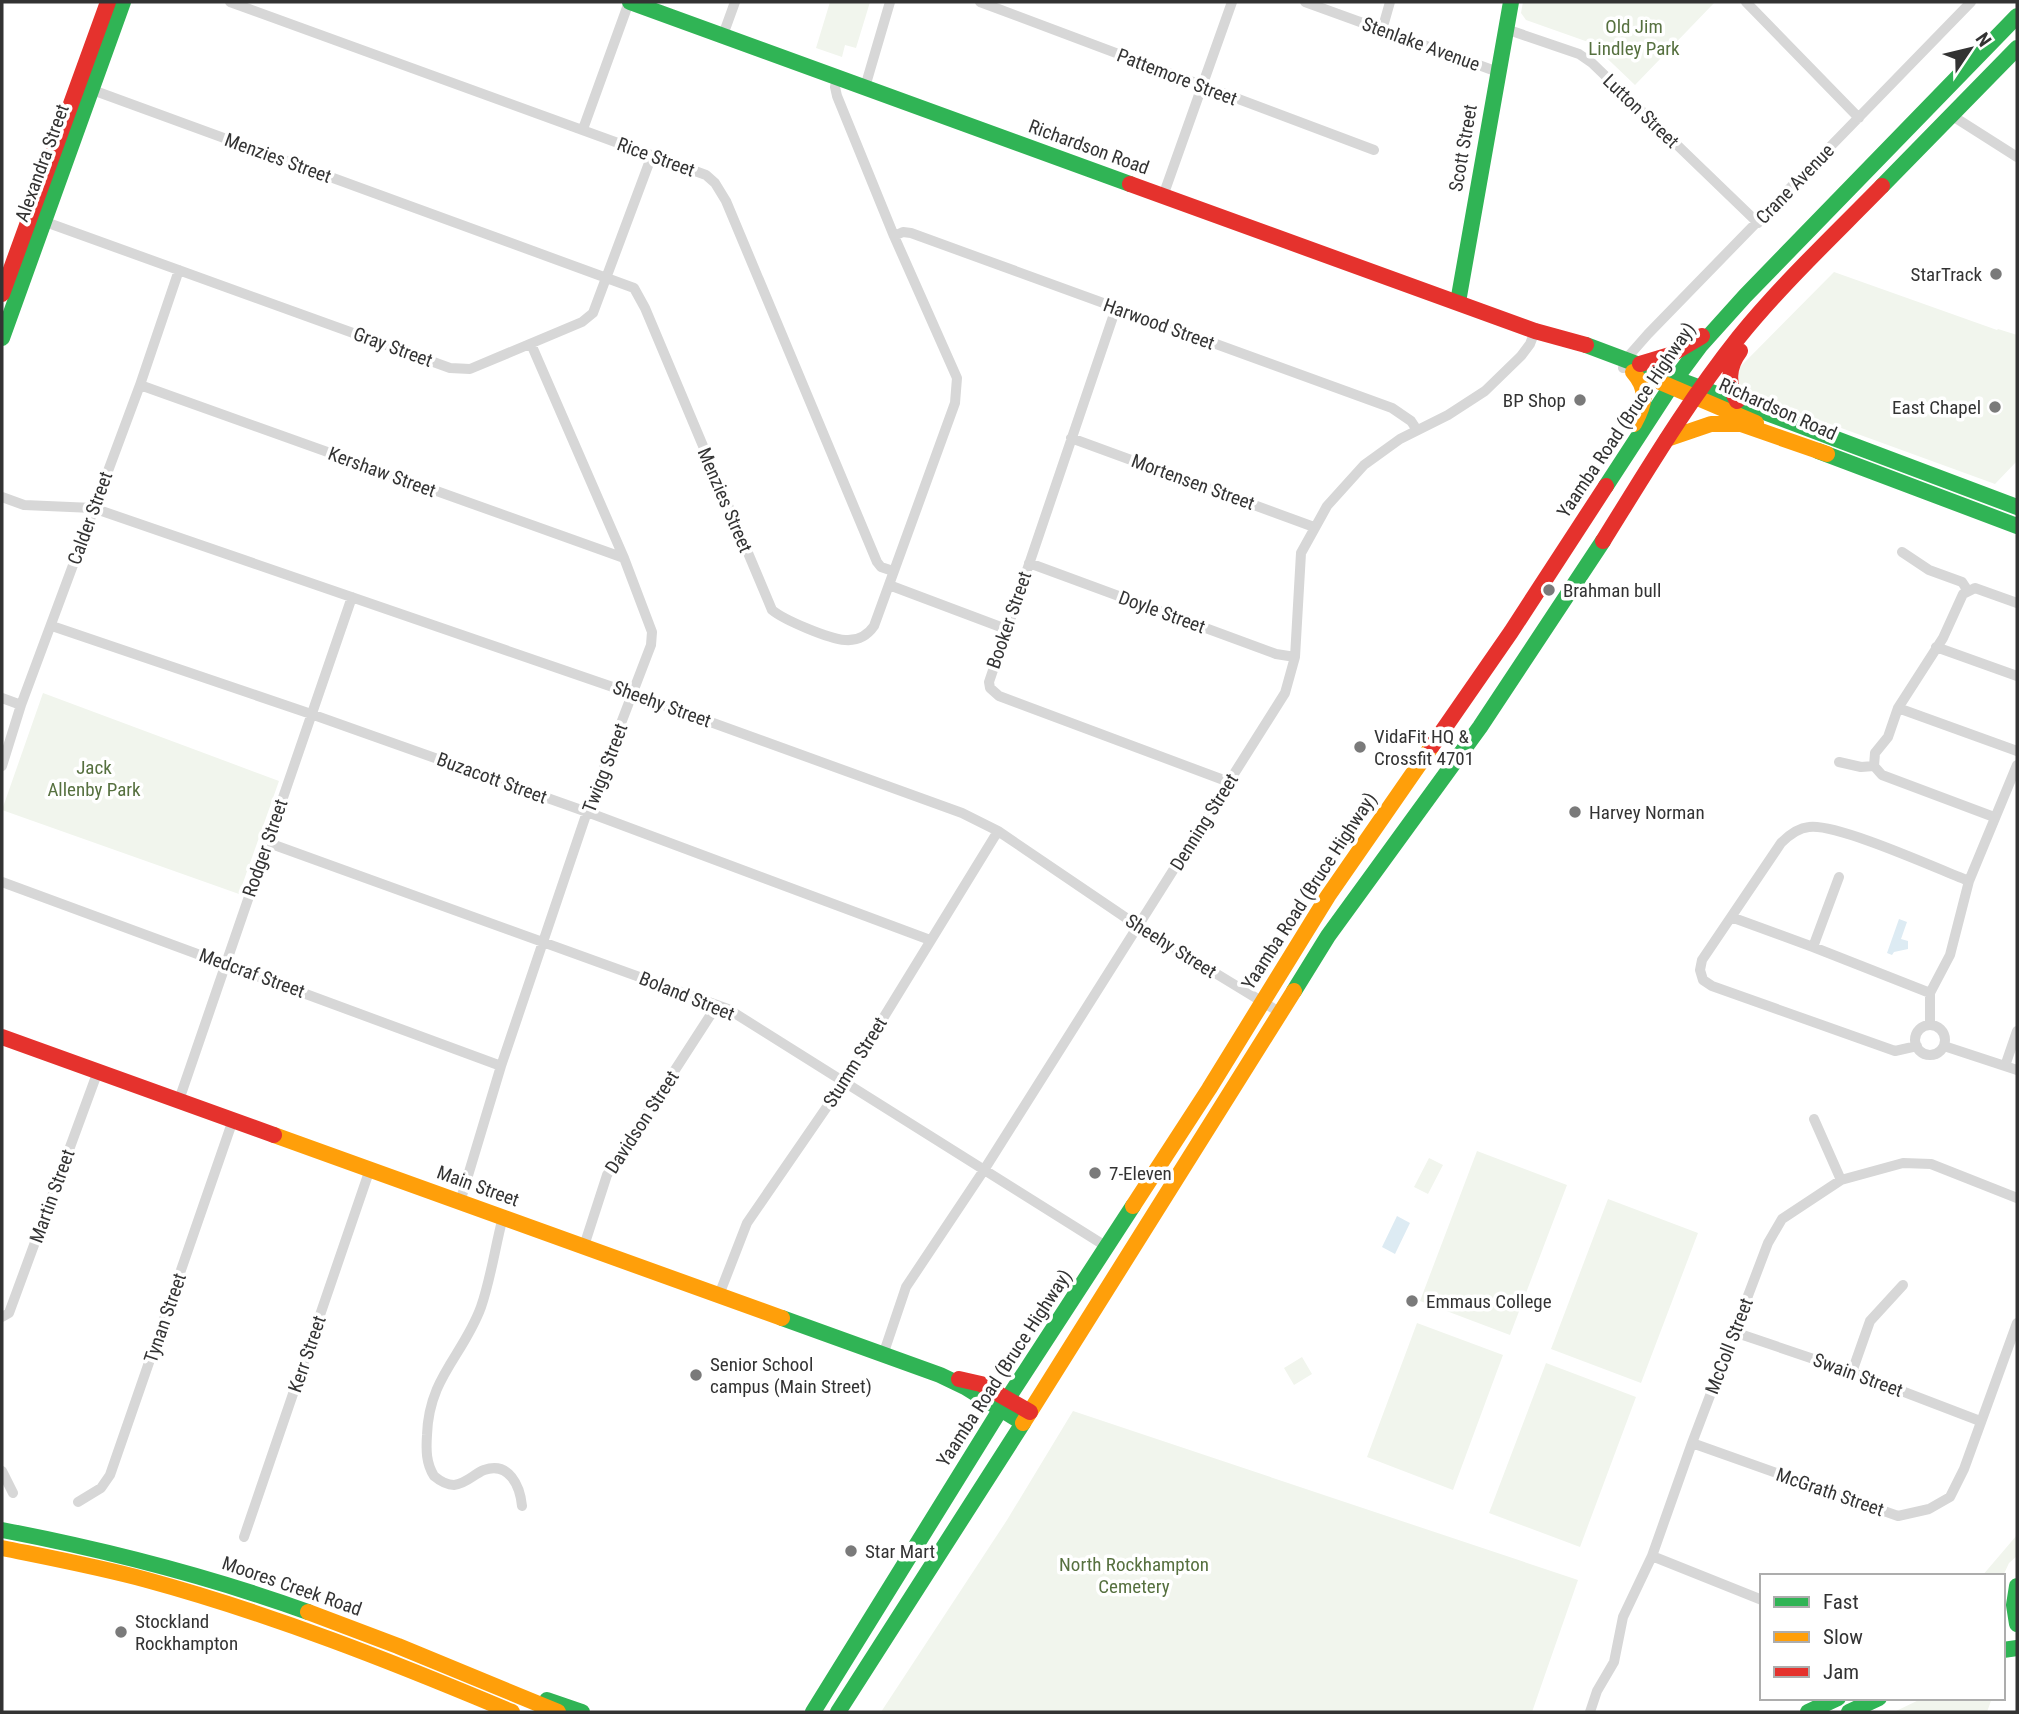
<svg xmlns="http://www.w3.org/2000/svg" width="2019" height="1714" font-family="'Roboto Condensed',sans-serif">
<rect width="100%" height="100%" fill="#fff"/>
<path fill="#f1f5ed" d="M830 2H870L856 48 845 45 842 57 816 48Z
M1523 2H1715L1635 85 1591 43 1526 20 1521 13Z
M1834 272 1997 330 1998 329 2017 335V461L1995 484 1745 393 1737 383V370Z
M43 693 279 781 239 894 2 810Z
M1477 1151 1567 1185 1510 1335 1420 1301Z
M1429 1158 1443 1165 1428 1194 1414 1187Z
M1608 1199 1698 1233 1641 1383 1551 1349Z
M1417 1323 1503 1355 1453 1490 1367 1457Z
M1302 1357 1312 1374 1294 1385 1284 1368Z
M1546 1363 1636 1397 1580 1547 1489 1513Z
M1073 1411 1578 1580 1532 1712H881L1007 1520Z
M2017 1535V1556L2009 1563 2003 1576H1982Z
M1923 1698H1992L1987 1712H1894Z"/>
<path fill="#ddebf3" d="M1899 919 1907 922 1901 939 1908 941V949L1894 952 1892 955 1887 953Z
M1397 1216 1410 1223 1395 1254 1382 1247Z"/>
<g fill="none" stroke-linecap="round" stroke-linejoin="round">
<path stroke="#d7d7d7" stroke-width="10" d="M230 2 706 175 715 183 726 201 877 562 881 567 893 571
M980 2 1374 150
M1305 2 1498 72
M1746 2 1859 118
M1506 29 1579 54 1592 63 1758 223
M1382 30 1390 2
M723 35 735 2
M865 87 890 2
M87 88 634 288 645 308 772 610C784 620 829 639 845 640 857 641 867 636 874 626L955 403 957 378 894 236 837 96 835 87 837 77
M1951 115 2017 157
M583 129 629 2
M1163 196 1232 2
M40 220 450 368 470 369 582 322 593 313 652 155
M894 236 903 232 911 233 1392 408 1411 421 1417 430
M1116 308 989 682 990 688 999 696 1229 782
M1623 368 1626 359 1648 334 1971 2
M140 385 624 558
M1071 438 1314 527
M2 497 24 505 93 508 633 694 962 813 998 831 1138 926 1281 1013
M1902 552 1929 570 1962 582 1968 591
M1029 563 1276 654 1295 657
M889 585 1006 629
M52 626 311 714 587 812 930 940
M1936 647 2017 676
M2 698 21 705
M1898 708 2017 751
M1839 762 1861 767 1874 766
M2 766 21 705 140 385 179 270
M1994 817 1882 775 1874 766 1875 753 1888 737 1898 708 1943 638 1963 594 1975 588 2017 603
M266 842 728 1009 1107 1247
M2 882 501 1066
M1731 917 1813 947 1930 993
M1813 947 1839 877
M1930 1024V993L1950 955 1969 881 2017 765
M1915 1040a15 15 0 1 1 30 0a15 15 0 1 1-30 0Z
M1917 1046 1895 1051 1712 986 1703 980 1700 970 1702 960 1781 843C1788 836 1797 828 1809 827 1837 823 1938 869 1969 881
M1944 1046 2017 1070
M2005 1066 2017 1031
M179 1100 352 597
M1814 1119 1841 1180
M460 1202 501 1066 587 812 651 645 652 632 624 558 531 344
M503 1217C495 1247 491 1278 481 1307 463 1356 429 1377 427 1435 426 1450 426 1463 434 1476 440 1481 447 1485 454 1485 466 1484 474 1474 484 1470 509 1461 520 1486 522 1506
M584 1246 607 1175 717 1005
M719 1295 747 1223 844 1082 998 831
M2 1317 9 1313 98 1071
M1734 1332 1852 1372 1980 1421
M883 1355 906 1287 984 1170 1285 693 1295 657 1301 553 1327 506 1364 465 1400 439 1448 415 1485 391 1521 356 1530 344 1535 331
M1852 1372 1870 1321 1903 1285
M1692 1443 1898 1516 1929 1509 1950 1497 1964 1469 2017 1323
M2 1471 13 1493
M78 1502 101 1488 110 1475 233 1120
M244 1537 370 1169
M1652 1556 1762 1600
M1590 1712 1597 1691 1614 1662 1623 1617 1652 1556 1692 1443 1768 1243 1782 1219 1841 1180 1903 1163 1931 1164 2017 1198"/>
<path stroke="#30b455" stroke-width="16" d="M630 2 1130 184
M1882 186 2017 48
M1458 302 1511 2
M2 338 123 2
M1586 345 2017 507
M1818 451 2017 526
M1606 486 1677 377 1700 346 1745 296 2017 16
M1294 991 1328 936 1480 727 1603 541
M782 1318 940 1375 965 1387 1023 1423
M2 1530C106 1550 208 1576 308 1612
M2017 1586 2014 1605 2017 1624
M2003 1650 2017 1648
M547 1700 582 1712
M813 1712 997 1415 1133 1206
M838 1712 1023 1423
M1808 1712 1838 1698
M1849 1712 1879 1698"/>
<path stroke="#ff9f0a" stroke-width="16" d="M1633 372C1649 390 1645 404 1634 424
M1660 382 1756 423
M1667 439 1711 424H1741L1827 454
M274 1135 782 1318
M1133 1206 1209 1089 1328 896 1432 746
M1023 1423 1294 991
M2 1548C51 1558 99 1567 147 1580 272 1614 393 1662 512 1712
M308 1612 398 1646 558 1712"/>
<path stroke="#e5322d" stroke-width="16" d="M1130 184 1535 331 1586 345
M2 294 108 2
M1640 364 1670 355 1702 336
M1737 401C1727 383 1728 367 1740 351
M1603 541C1646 472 1688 401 1739 337 1782 284 1833 236 1882 186
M1432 746 1511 632 1606 486
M2 1037 274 1135
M959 1379 981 1384 1030 1412"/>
</g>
<g fill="#7a7a7a" stroke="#fff" stroke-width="2.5">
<circle cx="1996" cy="274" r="7"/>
<circle cx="1580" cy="400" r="7"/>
<circle cx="1995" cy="407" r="7"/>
<circle cx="1549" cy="590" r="7"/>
<circle cx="1360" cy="747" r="7"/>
<circle cx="1575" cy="812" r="7"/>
<circle cx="1095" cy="1173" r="7"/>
<circle cx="1412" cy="1301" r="7"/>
<circle cx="696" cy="1375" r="7"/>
<circle cx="851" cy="1551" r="7"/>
<circle cx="121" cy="1632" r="7"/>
</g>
<g text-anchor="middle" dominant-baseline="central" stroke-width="7" stroke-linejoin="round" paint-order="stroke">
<g font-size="19" fill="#56703f" stroke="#fff">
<text x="1634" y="26">Old Jim<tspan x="1634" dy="22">Lindley Park</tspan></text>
<text x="94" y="767">Jack<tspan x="94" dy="22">Allenby Park</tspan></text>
<text x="1134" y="1564">North Rockhampton<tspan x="1134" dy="22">Cemetery</tspan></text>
</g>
<g font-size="19" fill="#333" stroke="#fff">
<text transform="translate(1421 44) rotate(20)">Stenlake Avenue</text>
<text transform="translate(1177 77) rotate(21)">Pattemore Street</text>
<text transform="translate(1641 111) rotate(44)">Lutton Street</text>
<text transform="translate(1089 147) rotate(20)">Richardson Road</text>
<text transform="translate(1463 148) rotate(-80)">Scott Street</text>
<text transform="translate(656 157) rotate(20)">Rice Street</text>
<text transform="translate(278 158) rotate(20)">Menzies Street</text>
<text transform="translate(42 163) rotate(-70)">Alexandra Street</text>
<text transform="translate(1795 184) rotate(-46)">Crane Avenue</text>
<text transform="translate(1159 324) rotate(20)">Harwood Street</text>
<text transform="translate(393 347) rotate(20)">Gray Street</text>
<text transform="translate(1778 409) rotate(24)">Richardson Road</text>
<text transform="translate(1626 420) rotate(-56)">Yaamba Road (Bruce Highway)</text>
<text transform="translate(382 472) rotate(20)">Kershaw Street</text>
<text transform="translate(1193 482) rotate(20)">Mortensen Street</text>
<text transform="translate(725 500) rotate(67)">Menzies Street</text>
<text transform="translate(90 518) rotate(-70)">Calder Street</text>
<text transform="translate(1162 612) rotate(20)">Doyle Street</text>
<text transform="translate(1009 620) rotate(-71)">Booker Street</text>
<text transform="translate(662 704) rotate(20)">Sheehy Street</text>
<text transform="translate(605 768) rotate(-69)">Twigg Street</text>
<text transform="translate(492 778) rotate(20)">Buzacott Street</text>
<text transform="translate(1204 822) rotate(-58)">Denning Street</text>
<text transform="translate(265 848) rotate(-71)">Rodger Street</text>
<text transform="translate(1309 891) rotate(-57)">Yaamba Road (Bruce Highway)</text>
<text transform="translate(1171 946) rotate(32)">Sheehy Street</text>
<text transform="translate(252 973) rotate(20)">Medcraf Street</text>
<text transform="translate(687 996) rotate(22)">Boland Street</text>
<text transform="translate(855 1062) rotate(-58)">Stumm Street</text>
<text transform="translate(642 1122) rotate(-57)">Davidson Street</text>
<text transform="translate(478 1186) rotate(20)">Main Street</text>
<text transform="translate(52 1196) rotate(-70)">Martin Street</text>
<text transform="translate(165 1318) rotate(-71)">Tynan Street</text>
<text transform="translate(1729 1346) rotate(-69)">McColl Street</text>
<text transform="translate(307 1354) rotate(-71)">Kerr Street</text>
<text transform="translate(1004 1368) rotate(-57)">Yaamba Road (Bruce Highway)</text>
<text transform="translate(1858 1375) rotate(20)">Swain Street</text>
<text transform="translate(1830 1492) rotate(19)">McGrath Street</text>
<text transform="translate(292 1586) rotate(19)">Moores Creek Road</text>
</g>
<g font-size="19" fill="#333" stroke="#fff" text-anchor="start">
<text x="1982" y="274" text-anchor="end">StarTrack</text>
<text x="1566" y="400" text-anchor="end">BP Shop</text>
<text x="1981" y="407" text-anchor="end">East Chapel</text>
<text x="1563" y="590">Brahman bull</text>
<text x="1374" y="736">VidaFit HQ &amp;<tspan x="1374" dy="22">Crossfit 4701</tspan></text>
<text x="1589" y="812">Harvey Norman</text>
<text x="1109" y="1173">7-Eleven</text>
<text x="1426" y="1301">Emmaus College</text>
<text x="710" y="1364">Senior School<tspan x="710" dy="22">campus (Main Street)</tspan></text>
<text x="865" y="1551">Star Mart</text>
<text x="135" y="1621">Stockland<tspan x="135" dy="22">Rockhampton</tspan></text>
</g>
</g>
<rect width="2019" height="1714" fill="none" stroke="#333333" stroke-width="7"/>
<rect x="1760" y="1574" width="245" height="126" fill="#ffffff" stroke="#adadad" stroke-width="2"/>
<rect x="1774" y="1597" width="35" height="10" fill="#30b455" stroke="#adadad" stroke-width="2"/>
<text x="1823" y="1609" font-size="21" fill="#333333">Fast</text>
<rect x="1774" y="1632" width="35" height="10" fill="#ff9f0a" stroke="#adadad" stroke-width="2"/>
<text x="1823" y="1644" font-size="21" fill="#333333">Slow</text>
<rect x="1774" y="1667" width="35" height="10" fill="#e5322d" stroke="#adadad" stroke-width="2"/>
<text x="1823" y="1679" font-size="21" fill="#333333">Jam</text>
<g transform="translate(1970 49) rotate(55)" stroke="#ffffff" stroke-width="5" paint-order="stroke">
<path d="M0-5L12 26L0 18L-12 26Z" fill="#333333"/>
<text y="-10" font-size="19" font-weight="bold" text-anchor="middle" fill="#333333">N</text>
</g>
</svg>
